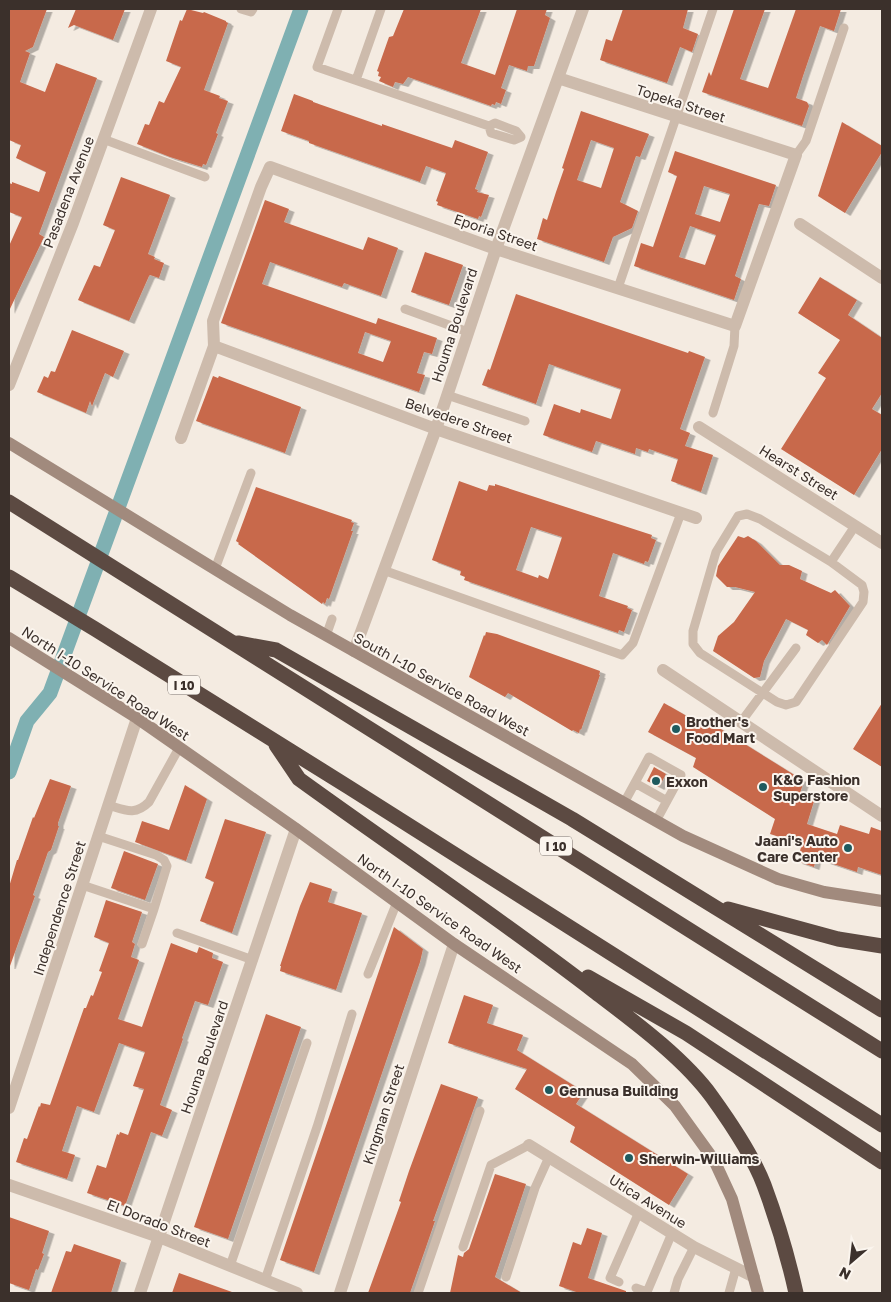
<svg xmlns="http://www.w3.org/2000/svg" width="891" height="1302" font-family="'Golos Text',sans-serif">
<defs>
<filter id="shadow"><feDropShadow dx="5.5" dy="3" stdDeviation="0" flood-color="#0004"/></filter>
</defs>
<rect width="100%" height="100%" fill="#f4ebe1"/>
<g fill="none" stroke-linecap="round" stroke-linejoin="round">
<path stroke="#7fb0b2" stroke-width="15" d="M9 772 27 721 50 693 301 9"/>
</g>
<path fill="#c8694b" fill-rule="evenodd" filter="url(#shadow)" d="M9 9H47L34 44 33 47 25 51 30 53 20 82 45 92 56 63 97 78 39 234 44 237 9 311V246L22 217 9 212V183L12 184V182L39 192 46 172 16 158 21 145 9 140Z
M76 9H125L113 40 74 25 68 28Z
M187 9 203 13 204 12 226 21V22L228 23 204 90 220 96 219 98 228 101 216 133 218 134 206 165 203 164 202 167 170 157 137 144 145 124 149 125 159 101 164 103 181 67 166 61 180 20 182 21Z
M404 9H481L461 63 495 75 517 9H547L545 15 550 18 534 66H528L527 71 509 65 501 88 506 90 501 104 496 102 495 105 492 104 491 106 408 77 403 84 395 82 393 87 379 81 381 77 378 76 379 72 377 71 389 37 393 36Z
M623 9H688L683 28 698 34 692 52 680 47 667 83 600 60 606 39 612 41Z
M734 9H765L740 79 768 88 796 9H841L834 31 820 26 803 76 796 98 807 102 809 106 802 126 702 92 709 72 711 76Z
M294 94 313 101V102L382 126V124L452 148 455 140 488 152 475 189 478 190 477 192 489 195 481 217 479 216 478 219 437 205 438 202 436 201 446 173 426 166 420 182 309 143V141L281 131Z
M581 111 649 134 640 157 636 156 620 202 638 211 632 228 613 237 604 262 537 239 543 218 547 220 556 192 564 169 562 168ZM591 140 614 148 601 188 577 180Z
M842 122 882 146V152L845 213 818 196Z
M675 151 776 185 769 206 759 204 735 276 741 279 734 300 634 266 641 243 653 247 677 176 668 172ZM704 186 730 194 720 222 695 214ZM690 226 716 235 705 265 679 257Z
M121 177 170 195 148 254 155 257 154 259 164 263 159 278 150 275 149 276 129 321 78 300 94 265 100 267 115 230 103 225Z
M265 200 289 209 284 222 363 250 368 237 398 248 381 296 344 283 342 287 270 262 262 284 376 324 378 318 437 338 432 354 424 352 417 373 425 375 419 392 221 323ZM365 332 391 341 383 362 358 353Z
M425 252 463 265 449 305 411 292Z
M820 277 857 300 848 315 882 338V393L872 409 882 415V449L854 495 781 449 826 378 818 373 840 340 798 313Z
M516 294 688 353 689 351 705 357 680 429 690 433 685 446 713 455 701 492 671 481 678 459 649 449 648 452 636 448 635 454 596 441 592 452 543 435 554 404 580 413 581 409 611 419 621 389 549 364 536 404 482 385 488 369 490 370Z
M72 330 124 351 113 377 105 373 92 406 90 401 86 413 37 392 44 376 48 378 51 371 55 372Z
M213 376 218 378 219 376 301 407 285 453 196 421Z
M459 481 487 491 489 485 495 486V484L652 535 651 538 656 540 648 562 645 561 644 564 613 553 599 596 628 606 627 608 632 610 624 632 619 630 618 633 464 580 465 577 460 575 461 571 432 560ZM531 527 562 537 548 579 539 575 538 578 516 570Z
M256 487 352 520 351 522 354 523 351 531H353L329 599 327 598 325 604 323 602 322 604 238 544 239 543 236 541Z
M738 536 744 538 748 536 756 541 780 565H789L802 571 800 579 831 593 835 590 850 606 827 645 822 640 818 643 806 635 808 630 786 619 764 661 760 677 754 678 713 651 718 636 734 622 755 592 735 587H727L716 576 718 566Z
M486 632 497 634 600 671 599 675H600L581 730 580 729 579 733 573 730 572 731 508 693 505 697 469 677 484 635 485 636Z
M664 703 706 727 708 721 804 781 800 793 815 798 807 824 837 834 840 825 869 834 871 827 882 831V875L858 867 857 872 816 858 814 867 797 861 802 844 770 834 775 819 693 767 696 758 648 732Z
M882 703V767L853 749Z
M654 767 666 774 659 787 647 781Z
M50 779 71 786 58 823V826H59L51 850 48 852 33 895 35 896 10 966H9V887L17 860H18L33 817 34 818Z
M185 785 207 799 186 861 135 842 142 821 169 830Z
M225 819 266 832 232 933 200 921 214 882 205 878Z
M124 851 158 864 145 900 111 888Z
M310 882 332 889 328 902 362 913 336 990 280 971 281 966H280L300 906Z
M106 900 142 912 132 942 135 944 131 957 139 960 118 1019 142 1027 171 943 197 953 199 947 213 953 212 958 223 962 208 1005 195 1001 182 1038 183 1039 160 1105 172 1110 162 1136 151 1132 125 1206 87 1193 97 1165 106 1168 117 1134 119 1135 120 1132 128 1135 144 1089 133 1086 145 1052 119 1043 94 1112 77 1106 62 1151 75 1155 67 1179 16 1162 24 1138 27 1139 39 1106 40 1107 41 1103 50 1105 84 1008H86L91 995 93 996 102 972 99 971 109 943 94 937Z
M394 927 423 949 420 962 314 1272 280 1260Z
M464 995 493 1005 487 1023 523 1035 517 1050 584 1092 576 1104 688 1174 669 1205 570 1142 575 1127 515 1089 527 1069 448 1043Z
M266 1014 301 1027 228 1239 194 1227Z
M441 1084 478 1097 433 1221H435L425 1250 410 1293H368L401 1202 399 1201 409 1171Z
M495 1174 526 1184 495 1277 522 1293H450L458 1255 463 1257 464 1253 469 1249Z
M9 1217 49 1231 42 1253 44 1254 38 1270 36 1269 29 1290 9 1283Z
M587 1228 602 1233 588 1278 626 1291V1293H579L559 1286 573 1242 581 1245Z
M74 1244 121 1260 111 1293H51L66 1251 71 1252Z
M179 1273 232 1292 231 1293H172Z"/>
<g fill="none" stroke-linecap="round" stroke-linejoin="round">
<path stroke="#cdbbac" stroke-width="9" d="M241 9 251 12 253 9
M338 9 317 67 489 126
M356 80 381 9
M495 123 516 131 521 137 514 140 491 133 489 126Z
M103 139 205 177
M796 155 806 141 844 28
M618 288 713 9
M405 309 468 332
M447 395 525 421
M713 413 734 346 735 326
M831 562 760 519 747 514 738 516 716 552 693 631V644L700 653 777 702 786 705 796 702 863 602 864 592 862 585 831 562 855 526
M215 569 251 473
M383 570 622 655 633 643 681 513
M326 636 332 619
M741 722 796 648
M635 783 667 801
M624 803 649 757 681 775 656 821
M108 805C125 810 135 816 149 802L179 748
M82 885 154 909 167 866 164 860 156 855 98 836
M177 933 253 960
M142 944 154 909
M368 974 397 902
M463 1247 491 1165 529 1145
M230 1266 307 1043
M506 1277 535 1188 549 1157
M265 1280 317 1127 352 1014
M619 1282 610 1278 639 1212
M636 1288 647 1292 672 1233
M418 1293 480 1111
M674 1293 678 1279 694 1247
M729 1293 736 1268"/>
<path stroke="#cdbbac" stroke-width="12" d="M800 224 882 278
M214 346 436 429 696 518
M9 385 73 223 151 9
M699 427 882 543
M181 438 214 346 213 321 261 187 270 167 496 249 735 326 796 155 558 78
M354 651 436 429 496 249 583 9
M663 670 882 816
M9 1108 137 718
M529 1145 694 1247 754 1277
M9 1185 159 1237 297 1293
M140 1293 296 829
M340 1293 454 944"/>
<path stroke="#a18a7d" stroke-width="12" d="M9 443 290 615 683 836 778 879 824 892 882 901
M9 638 137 718 296 829 454 944 632 1064 675 1106 714 1160 732 1199 758 1293"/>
<path stroke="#5c4a42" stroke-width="15" d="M9 502 882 1051
M9 577 95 629 350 788 882 1125
M238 643 276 650 572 819 882 1010
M276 745 299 779C397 850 498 917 594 991 632 1020 684 1058 712 1097 730 1122 753 1156 764 1185 777 1220 788 1257 796 1293
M728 909 838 939 882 946
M588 977 686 1033 882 1162"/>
</g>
<g fill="#1f5a5e" stroke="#fbf5ee" stroke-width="2">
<circle cx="676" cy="729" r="5"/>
<circle cx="656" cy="781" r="5"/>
<circle cx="763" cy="787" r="5"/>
<circle cx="848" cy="848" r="5"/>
<circle cx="549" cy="1090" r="5"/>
<circle cx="629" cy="1158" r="5"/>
</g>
<g text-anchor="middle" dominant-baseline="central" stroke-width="4" stroke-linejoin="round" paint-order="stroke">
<g fill="#fbf5ee" stroke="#756b66" stroke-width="1">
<rect x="168" y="675.5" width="32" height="19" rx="4"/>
<rect x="540" y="836.5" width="32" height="19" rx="4"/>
</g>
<g font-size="12" font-weight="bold" fill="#3b302b">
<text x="184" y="685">I 10</text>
<text x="556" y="846">I 10</text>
</g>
<g font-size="14" fill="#3b302b" stroke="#fbf5ee">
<text transform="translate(681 103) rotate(18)">Topeka Street</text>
<text transform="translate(68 192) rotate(-69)">Pasadena Avenue</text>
<text transform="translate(496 232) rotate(19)">Eporia Street</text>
<text transform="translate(454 325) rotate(-72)">Houma Boulevard</text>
<text transform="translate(459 420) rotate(19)">Belvedere Street</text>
<text transform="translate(799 472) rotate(32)">Hearst Street</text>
<text transform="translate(106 683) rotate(33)">North I-10 Service Road West</text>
<text transform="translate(442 684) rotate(29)">South I-10 Service Road West</text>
<text transform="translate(59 908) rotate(-72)">Independence Street</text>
<text transform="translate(440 913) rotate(35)">North I-10 Service Road West</text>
<text transform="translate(204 1057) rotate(-71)">Houma Boulevard</text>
<text transform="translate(383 1114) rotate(-72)">Kingman Street</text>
<text transform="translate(648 1201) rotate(32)">Utica Avenue</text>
<text transform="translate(159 1223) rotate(21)">El Dorado Street</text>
</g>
<g font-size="14" font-weight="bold" fill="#3b302b" stroke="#fbf5ee" text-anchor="start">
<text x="686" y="721">Brother's<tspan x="686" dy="16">Food Mart</tspan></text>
<text x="773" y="779">K&amp;G Fashion<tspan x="773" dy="16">Superstore</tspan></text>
<text x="666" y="781">Exxon</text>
<text x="838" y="840" text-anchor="end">Jaani's Auto<tspan x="838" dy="16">Care Center</tspan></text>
<text x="559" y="1090">Gennusa Building</text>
<text x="639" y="1158">Sherwin-Williams</text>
</g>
</g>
<rect width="891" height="1302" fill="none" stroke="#3b302b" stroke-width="20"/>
<g transform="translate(851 1262) rotate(208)" stroke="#fbf5ee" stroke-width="4" paint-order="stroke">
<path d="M0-4L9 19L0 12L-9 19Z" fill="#3b302b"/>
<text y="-8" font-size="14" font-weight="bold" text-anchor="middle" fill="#3b302b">N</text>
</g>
</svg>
